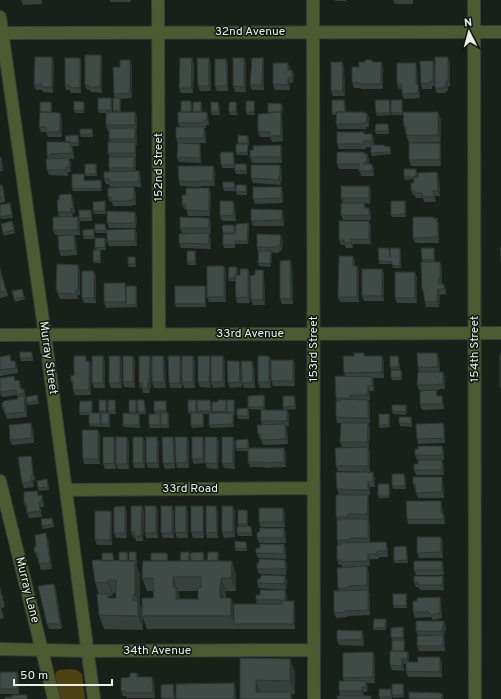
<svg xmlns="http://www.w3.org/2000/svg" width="501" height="699" font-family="Overpass,sans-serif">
<rect width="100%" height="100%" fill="#192019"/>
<path fill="#4c4213" d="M71 669 77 670 82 674 85 699H60L55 677 56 672 59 670Z"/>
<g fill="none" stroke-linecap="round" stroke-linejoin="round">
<defs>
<path id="minor" d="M158 0 159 334
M313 0 314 699
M474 0 475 699
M0 17 45 335 94 699
M0 335 501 333
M0 481 54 699
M66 490 314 488
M0 649 87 651 314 650"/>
<path id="tertiary" d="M0 33 501 32"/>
</defs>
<use href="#minor" stroke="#363d36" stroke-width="14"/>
<use href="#tertiary" stroke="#363d36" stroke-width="14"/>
<use href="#minor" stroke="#4d5931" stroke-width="12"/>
<use href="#tertiary" stroke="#4d5931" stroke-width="12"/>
</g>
<path fill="#37403d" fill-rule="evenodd" d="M21 0H42V4L23 5Z
M110 0H131V2H110Z
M335 0H346V1H335Z
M393 0H413V4H395Z
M101 55 102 61V93L91 92 90 90H87L85 85Z
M80 58 81 63V93H71L70 90H66L65 85Z
M244 58 246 63V92H235L233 86Z
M263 58 264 64V90H252L250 85Z
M226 59 228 64V91H217L215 86Z
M433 61 435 66V86H432V89H422L421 84Z
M54 62 53 93 43 92 42 90H36L34 85Z
M342 62 344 67 345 96H333L331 91Z
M373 62H381L383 68V89H361L360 88H354L352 82 359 67Z
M450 62V87L448 86V91H446V93H437L435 88Z
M211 63V91H200L198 86Z
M194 64 193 93H181L179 88Z
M132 65V98L120 99 121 101V112H135L137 117V130H135L137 133V145H136V158H135L136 162V171H139L141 177V187H110L109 184H106L104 179 110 172 109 168 110 157 108 153 110 142 109 139V131H108L106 125V113H99L98 110 111 98 112 101V112H113V110L115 98 114 94 120 67Z
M290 68V70H292L294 75 293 83H290V90H275L273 84Z
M417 68 418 84 419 89 420 98 404 99 402 94V89H399L397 84Z
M344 100 345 103 346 112 365 113 369 118V127H366V129H338L336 124 337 115H333L332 113Z
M389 100 390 102 391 112 403 103V115H392L391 113V115L377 116 376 113Z
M191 101 192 103V112H193L202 104V112H207L208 117 209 125H206V128H204L206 132V143H178L176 138 180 127 178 123 181 112Z
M51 102 52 105V112L60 113 62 118V137H48L46 132H41L39 127 40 112Z
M236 102 237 104V115H230L229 112Z
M85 104 84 113H75L74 110Z
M219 104 220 115H212L211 112Z
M255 104V115H247L246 112Z
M283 106 282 116V117L283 141 272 142 270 137H260L258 132 268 113Z
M438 112 441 120V142L409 143 404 127Z
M389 127V134H376L375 131Z
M93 131V137H81L80 135Z
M364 132 365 134H372L374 139V145L385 146 391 149V154L372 156 371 153V147H366V149H339L337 144Z
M78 135 79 138V146H71L74 152V159H69L71 163V172H68V176L49 175 47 170 48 158 47 156 66 142Z
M249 138V146H248V155H237L236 153 238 144V143Z
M440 143 441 148V166H411L409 160Z
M281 145 282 150V163H252L250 157Z
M201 149V163L179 162 177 157Z
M364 152 369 159V164L374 169V176H361L359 169H339L337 164Z
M234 155 235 168H223L222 167 221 164Z
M1 157 2 160 3 171H0V158Z
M96 164 97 167V176H86L85 174Z
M246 164 247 167V174H236L235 171Z
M282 170V181H281V185L253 183 251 178Z
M215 171V186H201V187L180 186 179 181Z
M417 172V177H439L440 196H435L436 202H424L423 198H416L415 195H413L411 190 414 183V179L405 180 404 177Z
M85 177V180L102 183V191H73L72 188Z
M235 184V191H224L223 188Z
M0 185H2L4 190 5 202 0 203Z
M369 186 371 191 370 204 364 203 366 208 371 213V220H343L341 215 343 203 341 198Z
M247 187V195H237L236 192Z
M209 188 211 194 210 216H188L186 209H184L182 204 186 195Z
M283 192V203L255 204 253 199Z
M136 193V205H132V206H113L112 202H110L108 197Z
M73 199 75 213H73V217H78L80 222V235H55L53 230 59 217 58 212Z
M405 201 406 203V217H392L391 215Z
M10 203 13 218 1 219 0 217Z
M106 204V214H94L93 211Z
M235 206 236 221H222L220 216Z
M91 210 92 213V221H80L79 218Z
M284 215V226H253L251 221Z
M137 217 136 228H109L107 223Z
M434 217 435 219 439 224V243H415L413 238Z
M209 218 211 223V233H182L180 228Z
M12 221 15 233 4 236 1 224Z
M369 221 371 226V244H352L353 248H346L345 245H341L339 240Z
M248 223 249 226 248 244H235V248H224L223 245 224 234 222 226 235 227Z
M106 226 107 233H96L95 231Z
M135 229 137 234V246H109L107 241Z
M94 232 95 239H84L83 236Z
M209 233 211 239V249L181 248 179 243Z
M74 235 76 240 77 255 61 256 59 251Z
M283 240 282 251H279V253L271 252 272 254 271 267 259 266 258 263V252L257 247Z
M106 241V250H101V263H94L93 261 96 250 95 248Z
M389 248 390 250 401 251V268H393L392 264H379V261Z
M434 248 435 251V262L442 267V284H440H444L446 290V294L440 295 439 307H426L425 302 424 295 422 289V260Z
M196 254V265H188L187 262Z
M353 256 355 261V266H357L359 271V302H340L338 297Z
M136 259V267H129L128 264Z
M290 260 292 266 293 304H282L280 299Z
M78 265 80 270V295H78V299H60L56 290Z
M237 267 238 270 237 275H240L248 269 250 274V303H237L236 298 235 281H229L228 278Z
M0 268 8 296 0 298Z
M382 269 384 274V301H364L362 296Z
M263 270 264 275 265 305H253L251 300Z
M94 271 96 276V303H84L82 298Z
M226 272V302H209L207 297Z
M415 272 417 278V303H397L395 298Z
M125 283 126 286H136L137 289V307L106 308 104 302Z
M205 286 206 288V307H176L175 304Z
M22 289 25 299 15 302 14 299Z
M33 355V361H21L20 358Z
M103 356 105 362V388H94L92 383Z
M120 356 122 361V388H111L109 383Z
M150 356 152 361 151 388H150V393H143L142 388H140L139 383Z
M163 356 165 361 166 388H154L152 382Z
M210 356 211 361 223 356 225 361V387L213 388 211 382V377V388L200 387 198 382Z
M269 356 271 360 295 365V386H273L271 379V388H260L258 382Z
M365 356 384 361V378H373L374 382V391H370V400H368L370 405V423H337L336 417 337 401 336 398 345 376 344 373Z
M398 356 399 359 400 370 391 369 390 367Z
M0 357 12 361H15L17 366 18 373 0 376Z
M439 358 440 372H443L445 377V389H439V390H419L417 385 419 372 418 367Z
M88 361H89L91 366V395H75L73 390V387L71 381 74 376Z
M135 361V388L124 387 123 382Z
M182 361H195V388H184L182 383V388H170L169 383Z
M239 361 241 366 242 387 230 388 228 383Z
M252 361 254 366 255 388H244L242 383Z
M402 373V380H392L391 377Z
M0 378 16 381 19 380 22 389H24L25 394 26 398H25L26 401 27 417 7 419 5 412H4L2 407 18 399V397L17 395 2 397 0 393Z
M264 395 265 398V410L249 409 248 407Z
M438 396H442L443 401 444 409 422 410 420 404Z
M38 398 39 404 28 405 27 403Z
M295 398 296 409 284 410 283 407Z
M136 400 137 403V414H138V412L144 400 145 403 146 414H139L140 416V428L124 427 123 425 130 413 129 412Z
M196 400 197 403V413H198L197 411 210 400 211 403 212 413V412L218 402 226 400 227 402 234 400 235 403V414H234V427L210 428 209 425V414H203L204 416V427L192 428 191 425V414H189L188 412Z
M107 403V413H108V411L116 403V414H109L110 416V427H102L101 424V414H100L101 416V427L90 426 89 424V415H80L79 412 93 404 92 413H100L99 411Z
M167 403V413H168L169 416V428H162L161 425V422V428H150L149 425 155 414 154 411Z
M406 405 407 408 406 415 393 414 392 411Z
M248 408 249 411V419H238L237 416Z
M287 410 289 415V426H286L287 429 288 444 263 445 261 439H260L258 434 262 425 261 421Z
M389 414 390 416V427L380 428 379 425Z
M412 420V427L400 426 399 423Z
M368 423 370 429 369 447H342L340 442Z
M443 423 445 428V443L418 444 417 439Z
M33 428 34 443 12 445 10 440Z
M100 435V464H84L83 459Z
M114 437 116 442V469H105L103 464Z
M143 437 145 442V468H134L133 463Z
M187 437 189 442V468H177L176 463Z
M217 437 219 443 218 469 207 468 205 463 194 464 192 459 205 442Z
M233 437 235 442V469L224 468 222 463Z
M129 442V469H118L116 464Z
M159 442V468H148L146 463Z
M175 442V468L165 469 163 464Z
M249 442V448L286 453V467L265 468 264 467H250L248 462V451H237L236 449Z
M442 446 444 451V460H417L415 455Z
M368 447 370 453V472H368L375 478V487H370V495H339L337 489 363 472 338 471 336 466Z
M31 456 32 461 35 480 33 481 34 487 24 488 22 483Z
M442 460 444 466V475H416L414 470Z
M404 474 405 476 406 489H393L392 486Z
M442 477 443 482 444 498H418L416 493V489H415L413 484Z
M48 482 49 490 39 491 38 488Z
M389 484 390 487 389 498H379L378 496Z
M37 491 39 495 43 500 44 507H40L42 517 29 518 27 513V508H26L24 503Z
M368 495 369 500V519H368L370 524V543L388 548V557H379V559H370V566L342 567V565H339L337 560 338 545 337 540V520L336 517Z
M441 501 442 506 443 513 445 518V524H408L407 519Z
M142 506 144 511 143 541H136L135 538 133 537 131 532Z
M156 506 158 511V538H146L145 533Z
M172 506 174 511V538H163L161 533Z
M186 506 188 512V538H177L175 532Z
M216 506 218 511V538H207L206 533Z
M233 506 235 511V537L224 538 222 532Z
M283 508 285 513V527H261L259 522Z
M247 510 248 513V526L252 529V536H238L237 533 239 527 238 524Z
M111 511 112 516V545H97L95 540Z
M204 511V538H193L191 532Z
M127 512V538H116L114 533Z
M53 520 54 527 43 529 42 526Z
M286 533V543H259L257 538Z
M48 539 52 569 41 570 38 558H37L35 553 36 547Z
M246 542 247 544V551H236L235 548Z
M443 542V558H419L417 553Z
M286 549V559L258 558 256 553Z
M407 549 408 563H395L394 561Z
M127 552 128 554V561H129L136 552 137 555 136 566 140 575V605L142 611 153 598V591H147L142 578 151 561 167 553 168 556V561H180L189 552 190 554V561L203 552 204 555 205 561H207L218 552 219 555V561H232L236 575V591H226V598H231L234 607 257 604 256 600 287 595V601L295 607V629H147L143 618V630L104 629 99 615V594L95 582 102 561 114 556V561H119ZM178 591H198V599H180ZM113 593H116V598H110L109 596H112Z
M285 560 287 565 286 575 259 574 257 569Z
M444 566V575H416L414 570Z
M369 572V591H368L370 595V615L347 616V617L336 618 334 613 339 591 338 588Z
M285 576 287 581 286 590 259 588 257 583 260 579Z
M444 581V590H420L419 587H416L414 582Z
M54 584 56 589 62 629H49L47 624Z
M0 587 5 607 1 608 4 618 0 619Z
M406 594 407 596V608H394L393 605Z
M440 597 441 602 442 618 433 620 431 617 415 618 413 612 417 601Z
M444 621 446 627 444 636 445 641V651H419L417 646 418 636 416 631Z
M387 622 386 630H374L373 628Z
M403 627 404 630V640L405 643V652H408L409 657V662H442V677H408L406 671V664H404V671L392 670 390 665 392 651V640L391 637Z
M364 636V646L339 645 337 640Z
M240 658 290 659 295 672V694L240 699Z
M375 658V683H366L368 686 367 692H364V696H340L339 691 344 681 343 678Z
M0 672H17L19 677V694H0Z
M137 673 138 677 154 682 155 698H127L126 696H123L121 691 130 677Z
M173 684 174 687 175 699H161V698Z
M403 684 404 687V697L393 698 392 695Z
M392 692V699H380L379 697Z"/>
<path fill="#2d3432" d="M101 55 102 61V93L100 87Z
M52 57 54 62 53 93 52 87Z
M448 57 450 62V87L448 81Z
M80 58 81 63V93L80 88Z
M192 58 194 64 193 93 191 88Z
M209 58 211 63V91L209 86Z
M244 58 246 63V92L244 87Z
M263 58 264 64V90L262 85Z
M226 59 228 64V91L227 86Z
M130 60 132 65V98L130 93Z
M433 61 435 66V86L433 81Z
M342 62 344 67 345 96 343 91Z
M381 62 383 68V89L381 84Z
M288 63 290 68V75L288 70Z
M416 63 417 68 418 84 419 89 420 98 418 93 416 84Z
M292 70 294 75 293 83 292 78Z
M288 78 290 83V90L288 85Z
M446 81 448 86V91L446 85Z
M111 98 112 101V113L111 110Z
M120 98 121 101V113L120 111Z
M344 100 345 103 346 115 345 113Z
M389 100 390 102 391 115 390 113Z
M402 100 403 103V115L402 113Z
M191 101 192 103V115L191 113Z
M254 101 255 104V115L254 112Z
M51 102 52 105V115L51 112Z
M84 102 85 104 84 113 83 111Z
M201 102 202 104V115L201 112Z
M218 102 219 104 220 115 219 112Z
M236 102 237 104V115L236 112Z
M282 104 283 106 282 116 281 113Z
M135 112 137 117V130L135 125Z
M207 112 208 117 209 125 207 120Z
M281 112 282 117 283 141 281 136Z
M438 112 441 120V142L438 135Z
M60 113 62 118V137L60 132Z
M367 113 369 118V127L367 122Z
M204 127 206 132V143L204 138Z
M135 128 137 133V145L135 139Z
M372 134 374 139V147L372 141Z
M248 136 249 138V146L248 143Z
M135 142 136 147V158L135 153Z
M440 143 441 148V166L440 160Z
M200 144 201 149V163L200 158Z
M248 144V155L247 153Z
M281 145 282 150V163L280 157Z
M72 146 74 152V159L72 153Z
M233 152 234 155 235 168 234 165Z
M367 154 369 159V168L367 162Z
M134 157 136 162V173L134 168Z
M69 158 71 163V172L69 167Z
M96 164 97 167V176L96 174Z
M372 164 374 169V176L372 171Z
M280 165 282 170V181L280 176Z
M213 166 215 171V186L213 181Z
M139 171 141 177V187L139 182Z
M437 172 439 177 440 196 438 191Z
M279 176 281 181V185L279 180Z
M101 180 102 183V191L101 189Z
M2 185 4 190 5 202 4 197Z
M369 186 371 191 370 204 369 198Z
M134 187 136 193V205L134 200Z
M282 187 283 192V203L281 198Z
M209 188 211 194 210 216 209 211Z
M433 191 435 196 436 202 434 197Z
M71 194 73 199 75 213 73 208Z
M105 201 106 204V214L105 211Z
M233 201 235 206 236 221 234 215Z
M405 201 406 203V217L405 214Z
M71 208 73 213V217L71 212Z
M369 208 371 213V220L369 215Z
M282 210 284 215V226L282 220Z
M135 212 137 217 136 228 135 223Z
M78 217 80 222V235L78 230Z
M209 218 211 223V233L209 228Z
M437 218 439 224V243L438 237Z
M369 221 371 226V244L369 239Z
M248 223 249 226 248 244 247 241Z
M135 229 137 234V246L135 241Z
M209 233 211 239V249L209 244Z
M74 235 76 240 77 255 75 250Z
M281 235 283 240 282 251 280 246Z
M105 238 106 241V250L105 247Z
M351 239 352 244 353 248 351 243Z
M400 248 401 251V268L400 266Z
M434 248 435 251V263L434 260Z
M100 250 101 252V263L100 261Z
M195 251 196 254V265L195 262Z
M271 251 272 254 271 267 270 264Z
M353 256 355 261V271L353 266Z
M135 257 136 259V267L135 264Z
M290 260 292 266 293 304 291 299Z
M440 262 442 267V284L440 278Z
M78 265 80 270V295L78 290Z
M224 266 226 272V302L224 297Z
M357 266 359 271V302L357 297Z
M237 267 238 270 237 281 236 278Z
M248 269 250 274V303L248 297Z
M382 269 384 274V301L382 296Z
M263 270 264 275 265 305 263 300Z
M94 271 96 276V303L94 298Z
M415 272 417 278V303L415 298Z
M125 283 127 289 126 305V302Z
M444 284 446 290V294L444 289Z
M136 286 137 289V307L136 305Z
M205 286 206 288V307L205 304Z
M438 289 440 295 439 307 437 302Z
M76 290 78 295V299L76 294Z
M437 353 439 358 440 372 438 367Z
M103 356 105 362V388L103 383Z
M120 356 122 361V388L120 383Z
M133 356 135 361V388L133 382Z
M150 356 152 361 151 388 149 383Z
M163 356 165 361 166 388 164 382Z
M180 356 182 361V388L180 383Z
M193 356 195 361V388L193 382Z
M210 356 212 361 211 388 209 382Z
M223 356 225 361V387L223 382Z
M269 356 271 361V388L269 382Z
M382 356 384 361V378L382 372Z
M398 356 399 359 400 370 399 367Z
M293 360 295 365V386L293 381Z
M15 361 17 366 18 373 16 368Z
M89 361 91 366V395L89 390Z
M239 361 241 366 242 387 240 382Z
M252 361 254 366 255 388 253 382Z
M443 372 445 377V389L443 384Z
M372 377 374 382V391L372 386Z
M148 382 150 388V393L148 388Z
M368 386 370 391V400L368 395Z
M264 395 265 398V410L264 407Z
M24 396 26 401 27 417 25 412Z
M294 396 295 398 296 409 295 406Z
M442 396 443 401 444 409 442 404Z
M106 400 107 403V414L106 411Z
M115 400 116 403V414L115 411Z
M136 400 137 403V414L136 412Z
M144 400 145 403 146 414 145 412Z
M196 400 197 403V414L196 412Z
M210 400 211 403 212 414 211 411Z
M234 400 235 403V414L234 412Z
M368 400 370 405V423L368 418Z
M92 401 93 404 92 416 91 413Z
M166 401 167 403V414L166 411Z
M406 405 407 408 406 415 405 412Z
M287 410 289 415V426L287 421Z
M100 413 101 416V427L100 424Z
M109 413 110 416V427L109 424Z
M168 413 169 416V428L168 425Z
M203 413 204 416V427L203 425Z
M233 413 234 415V427L233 424Z
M139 414 140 416V428L139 425Z
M389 414 390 416V427L389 425Z
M411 417 412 420V427L411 424Z
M31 423 33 428 34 443 32 438Z
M368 423 370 429 369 447 367 442Z
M443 423 445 428V443L444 438Z
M285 424 287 429 288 444 286 439Z
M98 430 100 435V464L98 459Z
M114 437 116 442V469L114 463Z
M127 437 129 442V469L127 464Z
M143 437 145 442V468L143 463Z
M157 437 159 442V468L157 463Z
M173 437 175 442V468L174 463Z
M187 437 189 442V468L187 462Z
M203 437 205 442V464L203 459Z
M217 437 219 443 218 469 217 463Z
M233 437 235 442V469L233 463Z
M442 446 444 451V460L443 455Z
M368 447 370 453V472L368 466Z
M284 448 286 453V467L284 462Z
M31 456 32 461 35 480 33 475Z
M442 460 444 466V475L442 470Z
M373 472 375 478V487L373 482Z
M404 474 405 476 406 489 405 486Z
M31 475 33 481 34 487 32 482Z
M442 477 443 482 444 498 442 492Z
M368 482 370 487V495L368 490Z
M389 484 390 487 389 498Z
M42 495 43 500 44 507 42 501Z
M368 495 369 500V519L367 514Z
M441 501 442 506 443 518 441 513Z
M125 506 127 512V538L125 533Z
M142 506 144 511 143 541 141 536Z
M156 506 158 511V538L156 533Z
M172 506 174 511V538L172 533Z
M186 506 188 512V538L186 533Z
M203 506 204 511V538L203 532Z
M216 506 218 511V538L217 532Z
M233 506 235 511V537L233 532Z
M283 508 285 513V527L283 522Z
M247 510 248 513V526L247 524Z
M111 511 112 516V545L110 540Z
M443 513 445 518V524L443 519Z
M368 519 370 524V543L368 538Z
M284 528 286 533V543L284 538Z
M46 533 48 539 52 569 50 563Z
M441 537 443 542V558L441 552Z
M246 542 247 544V551L246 549Z
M386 542 388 548V557L387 551Z
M284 544 286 549V559L284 554Z
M406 546 407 549 408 563 407 560Z
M136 552 137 555V566L136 563Z
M189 552 190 554V568L189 566Z
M218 552 219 555 218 566 217 563Z
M368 554 370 559V566L368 561Z
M285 560 287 565 286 575 285 569Z
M135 561 140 575V605L143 614 142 616 143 618V630L138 616V603L135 595Z
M232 561 236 575V591L231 578Z
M442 561 444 566V575L442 570Z
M367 566 369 572V591L367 585Z
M285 576 287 581 286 590 284 584Z
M443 576 444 581V590L442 585Z
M173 577 178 591V592L181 600 176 599 173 587Z
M221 578 226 591V599L221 585Z
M108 580 113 593 112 596 108 583Z
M54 584 56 589 62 629 60 624Z
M220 585 225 599 220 598Z
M285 590 287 595V605L285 600Z
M368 590 370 595V615L368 610Z
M406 594 407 596V608L406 606Z
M440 597 441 602 442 618 440 613Z
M231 598 236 612 234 624 231 616Z
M294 601 295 607V629L293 624Z
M0 604 1 608 4 618 1 610Z
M386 619 387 622 386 630 385 628Z
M444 621 446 627 444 636 442 631Z
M403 627 404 630V640L405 643V654L404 651V640L403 638Z
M362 631 364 636V646L362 640Z
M443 635 445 641V651L443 646Z
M373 652 375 658V683L373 677Z
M408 652 409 657V665L407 659Z
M440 657 442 662V677L440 672Z
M290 659 295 672V694L290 681Z
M402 659 404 664V671L402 666Z
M17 672 19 677V694L17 689Z
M152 677 154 682 155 698 153 693Z
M256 680 261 694 256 692Z
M366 681 368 686 367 692 366 687Z
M234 683 236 689V699H234Z
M173 684 174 687 175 699 174 698Z
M403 684 404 687V697L403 695Z
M362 687 364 692V696L362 691Z
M291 692 293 699H291Z
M442 693 444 698V699H442Z"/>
<path fill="#404b47" stroke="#2d3432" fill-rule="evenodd" d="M85 55H101L100 87H89V85H85Z
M35 57H52V87H42V84L34 85Z
M435 57H448V81H446V85L444 86V88H435Z
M65 58H80V88L70 87 69 85H65Z
M180 58H192L191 88H179Z
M197 58H209V86H198Z
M233 58H244V87L233 86Z
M252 58H263L262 85H250Z
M215 59H226L227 86H215Z
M120 60H130V93L114 94 113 67H120Z
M365 60H372V62H381V84H359V83L352 82V67H359V62H365Z
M420 61H433V81H430V83L421 84Z
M331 62H342L343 91H331Z
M273 63H288V70H292V78H288V85L273 84Z
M397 63H416V84H418V93L402 94V84H397Z
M98 98H111V110H98Z
M113 98H120V111L113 110Z
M332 100H344L345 112H337V113H332Z
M375 100H389L390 113H376Z
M391 100H402V113H391Z
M74 101 84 102 83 111 74 110Z
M181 101H191V112H181Z
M246 101H254V112H246Z
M40 102H51V112H40Z
M193 102H201V112H193Z
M211 102H218L219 112H211Z
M229 102H236V112H229Z
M268 103 282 104 281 113V112L268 113Z
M40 112 60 113V132H46V127H39Z
M106 112H135V125H106Z
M178 112H207V120H204V123H178Z
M270 112H281V136H270V132H258V114L270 113Z
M337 112H364V113H367V122H364V124H336Z
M403 112H438V135H406V127H404Z
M376 124H388V131H375Z
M176 127H204V138H176Z
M109 128H135V139H109Z
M80 129H92V134L80 135Z
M337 132H364V134H372V141H364V144H337Z
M78 135V143H70V142H66L65 136Z
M238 135 248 136V143H238Z
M47 142H70V147L72 146V153L50 154 51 155 47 156Z
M108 142H135V153H108Z
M178 143 200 144V158L177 157Z
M409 143H440V160H409Z
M236 144H248L247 153H236Z
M281 145 280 157H250V150L253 151V146Z
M371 145H384V146L390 147V152L371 153Z
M222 152H233L234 165H222L221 164 220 154Z
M337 152H364V154H367V162H364V164H372V171H359V164H337Z
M1 157 2 168H0V158Z
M109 157H134V168H109Z
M69 158V167H66L67 170H47L46 159Z
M85 164H96V174H85Z
M235 164H246V171H235Z
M251 165H280V176H279V180L251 178Z
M178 166H213V181H199V182L179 181Z
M404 169H416V177H404Z
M139 171V182H109V179H104V172Z
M437 172 438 191H433L434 197H422V193H415L414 190H411V183H414V177H418V173Z
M72 174H84V181L101 180V189L72 188Z
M223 182H234V188H223Z
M0 185H2L4 197 0 198Z
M236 185H246V192H236Z
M341 186H369V198H341Z
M134 187V200H130V201H111V197H108V188Z
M253 187H282L281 198 253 199Z
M186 188H209V211L186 210V204H182V195H186Z
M71 194 73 208H71V212H58L57 200H59V195Z
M105 201V211H93V202Z
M220 201H233L234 215 220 216Z
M391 201H405V214L391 215Z
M10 203 12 215 0 217V205Z
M341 203H364V208H369V215H341Z
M251 209 282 210V220L251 221Z
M79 210H91V218H79Z
M107 211 135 212V223H107Z
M53 217H78V230H53Z
M180 217 209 218V228H180Z
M413 217H434V219L437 218 438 237 413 238Z
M12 221 14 230 3 233 1 224Z
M339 221H369V239H351V243H344V240H339Z
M248 223 247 241H235V245H223V234H235L236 224Z
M95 224H105L106 230 95 231Z
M224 225H234V233H223L222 226Z
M94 229V236H83V230Z
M135 229V241H107V230Z
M209 233V244L179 243V234Z
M257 234 281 235 280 246H277V247H257Z
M74 235 75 250 59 251 58 236Z
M95 238H105V247L95 248Z
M500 247H501V262Z
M378 248H389L390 257V248H400V266L392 265V262L379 261Z
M421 248H434V260H422Z
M93 250H100V261H93Z
M187 251H195V262H187Z
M259 251H271L270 264 258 263Z
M339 256H353V266H357V297H338Z
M128 257H135V264H128Z
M290 260 291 299H280V261Z
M421 262H440V278L438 279V284H444V289H438L437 302H425L423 289H422Z
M57 264 78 265V290H76V294L58 293V290H56Z
M207 266H224V297H207Z
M229 267H237L236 275H235V278H228Z
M0 269 6 291 0 292Z
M240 269H248V297L236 298 235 275H240Z
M362 269H382V296H362Z
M255 270H263V300H251L250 276 255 275Z
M82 271H94V298H82Z
M395 272H415V298H395Z
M104 283H125L126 302H104Z
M126 286H136V305H126Z
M175 286H205V304H175Z
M22 289 24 297 14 299 12 291Z
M20 352H32V358H20Z
M354 353H364V356H382V372L344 373 343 356H354Z
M417 353H437L438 367H418Z
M10 355 11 361H15L16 368 0 370V357Z
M500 355H501V387H500Z
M74 356H86V361H89V390H73V381H71V375L74 376Z
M92 356H103V383H92Z
M109 356H120V383H109Z
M123 356H133V382H123Z
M139 356H150L149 383 148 382V388H142V383H139Z
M152 356H163L164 382H152Z
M168 356H180V383H169Z
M182 356H193V382H182Z
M198 356H210L209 382H198Z
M211 356H223V382H211Z
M258 356H269V382H258Z
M390 356H398L399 367H390Z
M271 360H293V381H271Z
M227 361H239L240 382 228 383Z
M241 361H252L253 382 242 383Z
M391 370H401V378L391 377Z
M418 372H443V384H438V385H417Z
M14 376 15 381 19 380 20 389H24V393L17 394 16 390 0 392V378Z
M335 376 372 377V386H368V395H350V398H336Z
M436 390 437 396H442V404H420V391Z
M37 395 38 401 27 403 26 397Z
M264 395V407H248V396Z
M24 396 25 412 5 414 4 407H2V403L4 402 3 401 18 399 17 397Z
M283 396H294L295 406 283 407Z
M340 399 368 400V418L336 417V401H340Z
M99 400H106V411H99Z
M108 400H115V411H108Z
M129 400H136V412H129Z
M137 400H144L145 412H138Z
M188 400H196V412H188Z
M197 400H210L211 411H197Z
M218 400H226V411L212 412V402H218Z
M227 400H234V412H227Z
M80 401H92L91 413H100V424H89V413L79 412Z
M154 401H166V411H154Z
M392 405H406L405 412 392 411Z
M248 408V416H237V409Z
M261 410H287V421H261Z
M101 413H109V424H101Z
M123 413 139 414V425H123Z
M161 413H168V425H161Z
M191 413H203V425H191Z
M209 413H233V424L209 425Z
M149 414H160V425H149Z
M379 414H389V425H379Z
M399 417H411V424L399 423Z
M31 423 32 438 10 440 9 425Z
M341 423H368L367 442H340Z
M443 423 444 438 417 439 416 424Z
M285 424 286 439 261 440V434H258L257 425Z
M82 430H98V459H83Z
M103 437H114V463L103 464Z
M116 437H127V464H116Z
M133 437H143V463H133Z
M146 437H157V463H146Z
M162 437H173L174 463 163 464Z
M175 437H187V462L176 463Z
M192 437H203V459H192Z
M205 437H217V463H205Z
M222 437H233V463H222Z
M248 439V448L236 449V440Z
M418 446H442L443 455H415V449H418Z
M368 447V466H336L335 448Z
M248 448H284V462L263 463V462H248Z
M31 456 33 475H31L32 482 22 483 18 457Z
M418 460H442V470H414V464H418Z
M336 472H368V473L373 472V482H368V490L337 489Z
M392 474H404L405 486H392Z
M413 477H442V492L416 493 415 484H413Z
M47 479 48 487 38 488 37 481Z
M378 484H389V496H378Z
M37 491 38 496 42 495V501L39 502 40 511 27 513 26 503H24V492Z
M336 495H368L367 514H348V517H336Z
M406 501H441V513H443V519H407Z
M125 506V533H114V507Z
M131 506H142L141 536H134L135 532H131Z
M145 506H156V533H145Z
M161 506H172V533H161Z
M175 506H186V533L175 532Z
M191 506H203V532H191Z
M206 506H216L217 532 206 533Z
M222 506H233V532H222Z
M259 508H283V522H259Z
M238 510H247V524H238Z
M95 511H111L110 540H95Z
M52 518 53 524 42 526 41 519Z
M340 519H368V538H350V540H337V520H340Z
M251 526V533H237V527Z
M259 528H284V538H257V532H260Z
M46 533 50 563 39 564 37 552 35 553 34 547H36L35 535Z
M417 537H441V552L417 553Z
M235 541 246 542V549L235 548Z
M386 542 387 551H377V554H368V561L341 562V560H337V545H340V543Z
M260 544H284V554L256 553V548H260Z
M406 546 407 560 394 561V547Z
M119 552H127V561H119Z
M129 552H136V563L135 561H129Z
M181 552H189V561H180Z
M203 552 204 561H191L190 553Z
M208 552H218L217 561H207Z
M102 553H113V561H102Z
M151 553H167V561H151Z
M259 559 285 560V569H257V563H259Z
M92 560 135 561V595H133V600L138 601V616L99 615 97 594H108V598H116V580H108V583L95 582Z
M143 561H232L231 578H221V585H220V598H231V616H142V598H153L154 593 153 578H142ZM173 577H201V587H198V599H176V587H173Z
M414 561H442V570H414Z
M367 566V585L348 586V588H338L337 568Z
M261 575 285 576 284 584 257 583 258 579H260Z
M414 576H443L442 585H418V582H414Z
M54 584 60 624H47L38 586Z
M0 589 3 599 0 600Z
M260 590H285V600H256V595H260Z
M368 590V610L345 611V612L334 613V591Z
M393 594H406V606L393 605Z
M440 597V613L431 615 429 612H413V601H417V598Z
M282 601H294L293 624H234V604H282Z
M374 619H386L385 628H373Z
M416 621H444L442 631H416Z
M403 627V638L391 637V628Z
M337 630 362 631V640H337Z
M443 635V646H417V636Z
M392 640H404V651H392Z
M390 651 408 652 407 659H402V666L390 665Z
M373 652V677L343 678V653Z
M417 657H440V672L406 671V662H418Z
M240 658 290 659V681L256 680V692H291V699H240Z
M0 672H17V689H0Z
M130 673H137V677H152L153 693H125V691H121V678L130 677Z
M339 681H366V687H362V691H339Z
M234 683V699H176V684Z
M173 684 174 698H161V685Z
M392 684H403V695H392Z
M379 689H391V697H379Z
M409 692 442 693V699H409Z
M12 695H27V699H5V697H12Z
M337 696H371V699H338Z"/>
<g text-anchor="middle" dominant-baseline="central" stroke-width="3" stroke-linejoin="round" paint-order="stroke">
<g font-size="12" fill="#eaefea" stroke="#101610">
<text x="250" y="32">32nd Avenue</text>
<text transform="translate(159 167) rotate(-90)">152nd Street</text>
<text x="250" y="334">33rd Avenue</text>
<text transform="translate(314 349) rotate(-90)">153rd Street</text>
<text transform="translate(475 349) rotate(-90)">154th Street</text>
<text transform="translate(48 358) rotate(82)">Murray Street</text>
<text x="190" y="489">33rd Road</text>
<text transform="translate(27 590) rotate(76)">Murray Lane</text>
<text x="157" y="651">34th Avenue</text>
</g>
</g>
<g transform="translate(469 32) rotate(354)" stroke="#101610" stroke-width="3" paint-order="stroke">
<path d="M0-3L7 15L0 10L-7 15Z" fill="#eaefea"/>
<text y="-6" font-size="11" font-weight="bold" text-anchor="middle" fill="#eaefea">N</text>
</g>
<path d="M14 679v6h98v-6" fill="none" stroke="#eaefea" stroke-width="2"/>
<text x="20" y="679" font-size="12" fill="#eaefea" stroke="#101610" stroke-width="3" paint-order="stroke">50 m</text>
</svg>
